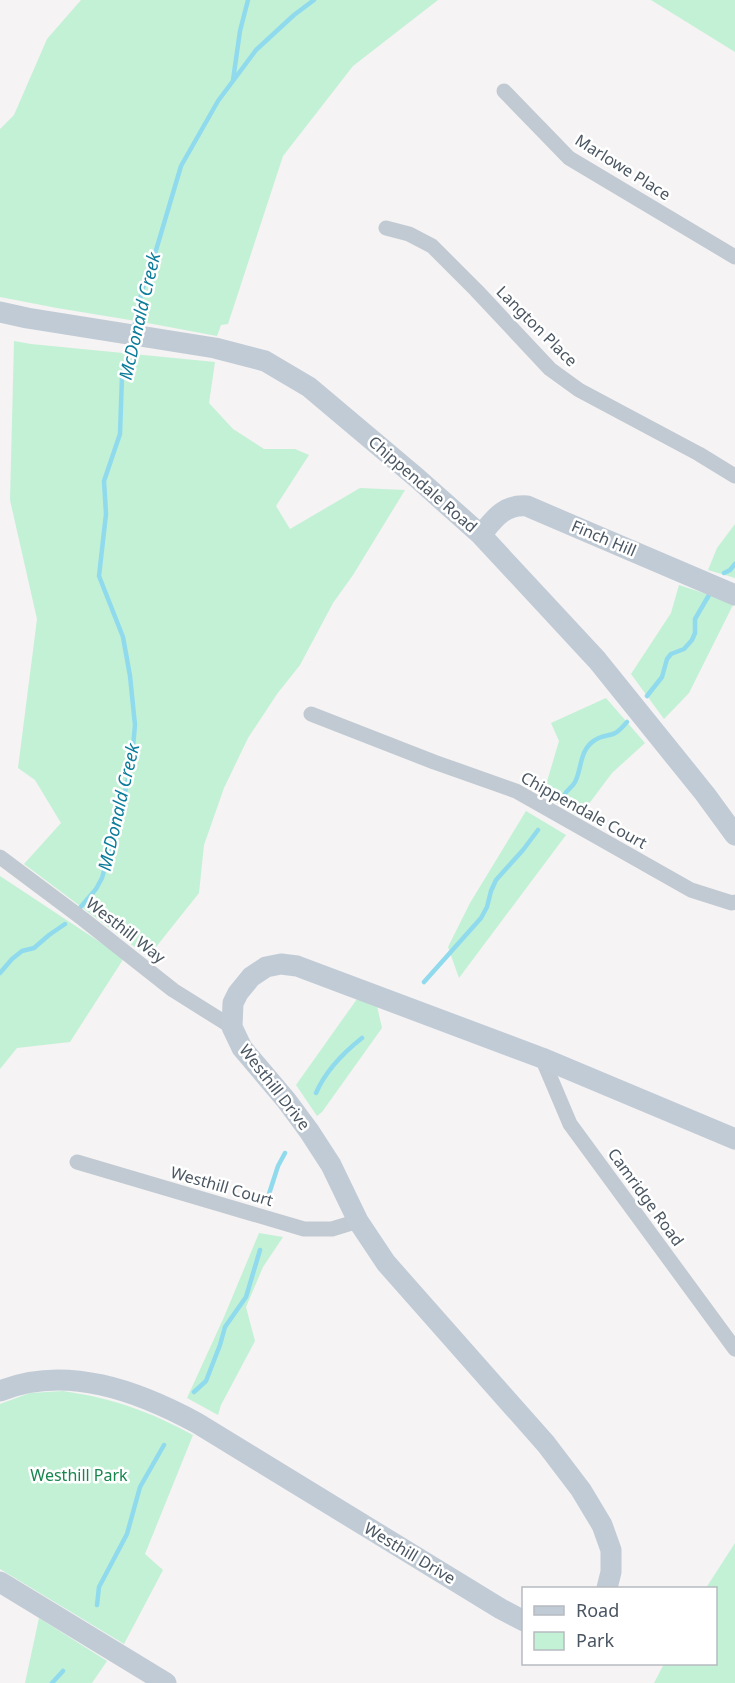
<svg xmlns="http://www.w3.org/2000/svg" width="735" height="1683" font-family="'Noto Sans',sans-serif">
<rect width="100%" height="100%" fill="#f5f3f3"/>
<path fill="#c3f1d5" d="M81 0H438L353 66 283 156 228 324 221 325 217 336 142 322 57 308 0 297V129L14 115 47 39Z
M651 0H735V52Z
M14 341 31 344 215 362 209 403 233 429 264 449H295L309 455 276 506 290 529 360 488 405 490 353 575 333 603 300 665 277 694 248 738 224 788 204 845 199 893 148 957 24 864 61 823 35 780 18 768 37 619 10 500Z
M735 524V578L708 570 717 548Z
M679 585 734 603 689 693 664 719 631 674 671 613Z
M606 698 645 743 612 773 579 817 543 795 559 741 551 723Z
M526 811 566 835 459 978 448 947 470 903Z
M0 876 124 958 70 1042 17 1048 0 1069Z
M357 999 377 1006 382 1028 322 1112 317 1116 296 1085Z
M259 1233 283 1237 263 1267 246 1307 255 1341 221 1405 218 1415 187 1398 224 1317Z
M63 1391C112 1398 149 1411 193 1435L145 1554 163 1570 124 1644 0 1569V1404L30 1393Z
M735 1543V1683H654L664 1664H716V1588H706Z
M39 1618 107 1661 92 1683H25Z"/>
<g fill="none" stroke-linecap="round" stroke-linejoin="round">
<path stroke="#90daee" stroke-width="4.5" d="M233 80 240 31 248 0
M134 328 142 290 154 257 181 166 218 101 256 50 294 15 314 0
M724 573 730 570 735 564
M647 696 662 677 667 659 671 654 684 649 692 640 695 633V619L709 595
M564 796C566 790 572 788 575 782 582 769 579 750 595 740 601 736 607 736 613 734 619 732 623 726 627 722
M79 909 96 889 102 878 123 802 132 758 135 725 130 676 123 637 99 576 106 514 104 481 120 434 122 376 131 339
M0 973 12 959 22 951 34 948 49 935 65 924
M424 982 481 918 487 907 491 891 496 880 523 850 538 830
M316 1093C326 1070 343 1053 362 1038
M268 1197 278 1166 285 1153
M194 1392 206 1381 220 1345 225 1327 246 1297 260 1250
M97 1605 99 1587 127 1534 140 1487 164 1445
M52 1683 63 1671"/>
<path stroke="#c1cad2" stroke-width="15" d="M504 91 569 158 735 257
M386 228 409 234 432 246 476 290 550 369 579 390 699 454 735 476
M311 714 434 762 516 791 691 890 732 903 735 902
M0 857 83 919 173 990 232 1027
M542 1058 570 1124 735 1349
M77 1162 304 1229H332L358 1221"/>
<path stroke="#c1cbd6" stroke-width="21" d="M0 312 27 318 215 348 265 361 309 387 417 478 481 535 597 660 705 794 735 835
M481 535C494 519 504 504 527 506L735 595
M0 1391C66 1364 138 1391 197 1423L501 1609 524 1621
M0 1582 166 1683
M607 1588 611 1572V1550L602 1525 581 1490 546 1444 386 1263 358 1221 331 1165 309 1131 286 1100 242 1048 232 1027 233 1003 238 993 251 977 266 967 281 964 297 966 542 1058 735 1139"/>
</g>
<g text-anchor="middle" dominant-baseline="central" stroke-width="5" stroke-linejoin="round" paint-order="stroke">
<g font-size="16" fill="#4a5661" stroke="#fff">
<text transform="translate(623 167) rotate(32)">Marlowe Place</text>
<text transform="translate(537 326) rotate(45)">Langton Place</text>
<text transform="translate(423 484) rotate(41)">Chippendale Road</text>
<text transform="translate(604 538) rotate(23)">Finch Hill</text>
<text transform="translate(584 810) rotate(29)">Chippendale Court</text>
<text transform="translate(126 930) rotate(38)">Westhill Way</text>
<text transform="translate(275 1087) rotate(52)">Westhill Drive</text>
<text transform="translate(222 1186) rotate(16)">Westhill Court</text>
<text transform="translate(646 1197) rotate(54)">Camridge Road</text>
<text transform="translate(410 1553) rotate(31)">Westhill Drive</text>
</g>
<g font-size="16" fill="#17864f" stroke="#fff">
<text x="79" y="1475">Westhill Park</text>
</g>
<g font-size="18" font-style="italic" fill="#0c7c9b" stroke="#fff">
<text transform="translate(139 316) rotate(-77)">McDonald Creek</text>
<text transform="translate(118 807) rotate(-77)">McDonald Creek</text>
</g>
</g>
<rect x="522" y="1587" width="195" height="78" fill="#ffffff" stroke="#b7bbc0" stroke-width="1.5"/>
<rect x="534" y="1606" width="30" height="9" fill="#c1cbd6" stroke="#b7bbc0" stroke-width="1.5"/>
<text x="576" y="1617" font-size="18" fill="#4a5661">Road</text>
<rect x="534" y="1632" width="30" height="18" fill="#c3f1d5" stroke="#b7bbc0" stroke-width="1.5"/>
<text x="576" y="1647" font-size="18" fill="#4a5661">Park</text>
</svg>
